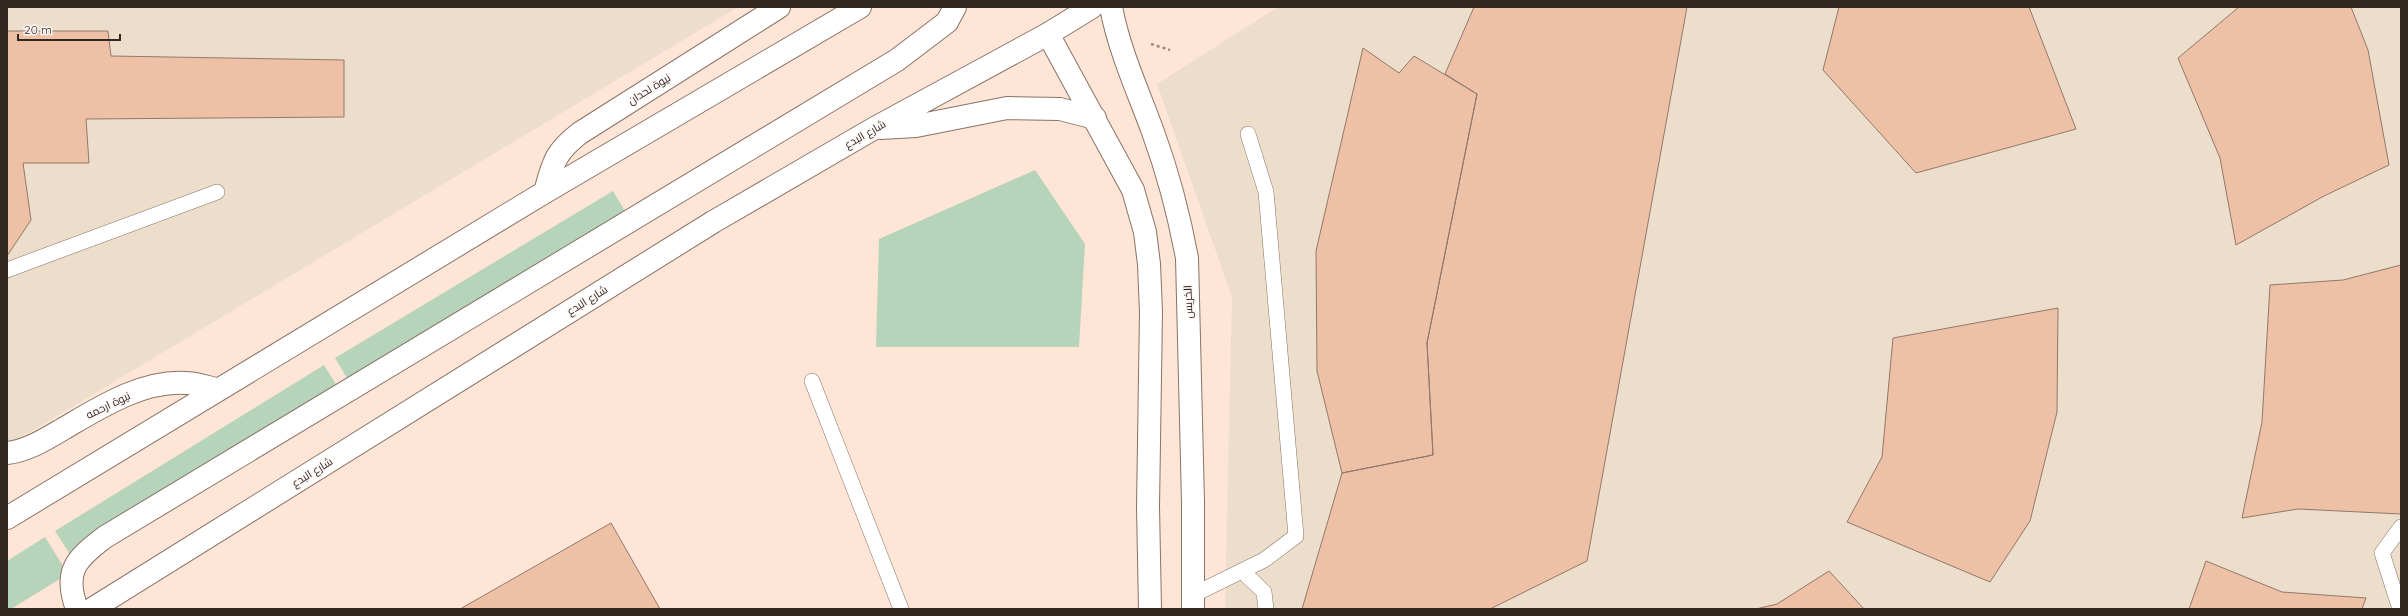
<svg xmlns="http://www.w3.org/2000/svg" width="2408" height="616" font-family="Quicksand,Cairo,sans-serif">
<rect width="100%" height="100%" fill="#fee5d6"/>
<path fill="#eddecb" d="M7 7H738L7 446Z
M1278 7H2401V609H1225L1232 297 1157 84Z"/>
<path fill="#b6d4b9" d="M1035 170 1085 244 1079 347H876L879 239Z
M613 191 635 228 357 395 335 358Z
M324 365 347 402 78 567 55 531Z
M45 537 68 574 11 609H7V561Z"/>
<path fill="#eec0a6" stroke="#90796d" d="M1474 7H1687L1587 561 1490 609H1302L1342 473 1433 455 1427 343 1477 94 1445 74Z
M1839 7H2029L2076 129 1916 173 1823 70Z
M2239 7H2351L2368 50 2389 165 2324 196 2236 245 2220 158 2178 58Z
M7 31H108L111 56 344 60V117L86 119 89 163H23L31 220 7 256Z
M1363 48 1399 73 1414 56 1477 94 1427 343 1433 455 1342 473 1317 371 1316 251Z
M2401 265V514L2298 509 2242 518 2262 422 2270 285 2343 280Z
M2058 308 2057 412 2030 521 1990 582 1847 522 1882 457 1893 338Z
M611 523 660 609H460Z
M2206 561 2282 592 2366 598 2362 609H2189Z
M1829 571 1864 609H1756L1777 604Z"/>
<g fill="none" stroke-linecap="round" stroke-linejoin="round">
<defs>
<path id="service" d="M7 270 217 192
M812 381 901 609
M1242 571 1264 592 1266 609
M1193 595 1264 560 1296 536 1266 192 1248 134
M2400 609 2382 553 2401 527"/>
<path id="minor" d="M1111 7C1119 50 1138 91 1153 132 1168 173 1179 215 1187 258L1193 502V609
M1048 34 1133 190 1145 232 1149 264 1151 312 1148 506 1150 609
M545 192C553 163 555 152 580 133L779 7
M7 453C27 451 46 439 63 429 99 408 142 380 186 383 196 383 207 387 216 389"/>
<path id="secondary" d="M880 128 916 126 1007 108 1060 109 1095 118
M7 518 545 192 860 7
M77 609C63 571 76 559 105 537L897 60 947 22 955 7
M92 609 713 222 873 129 1048 34 1092 7"/>
</defs>
<use href="#service" stroke="#897366" stroke-width="16"/>
<use href="#minor" stroke="#897366" stroke-width="24"/>
<use href="#secondary" stroke="#897366" stroke-width="24"/>
<path stroke="#9b8a7f" stroke-width="2.5" stroke-dasharray="3 3" stroke-linecap="butt" d="M1151 44 1170 50"/>
<use href="#service" stroke="#fff" stroke-width="15"/>
<use href="#minor" stroke="#fff" stroke-width="22"/>
<use href="#secondary" stroke="#fff" stroke-width="22"/>
</g>
<g text-anchor="middle" dominant-baseline="central" stroke-width="3" stroke-linejoin="round" paint-order="stroke">
<g font-size="11" fill="#312822" stroke="#fcf6f4">
<text transform="translate(649 89) rotate(-32)">نيوة لحدان</text>
<text transform="translate(865 134) rotate(-30)">شارع البدع</text>
<text transform="translate(587 300) rotate(-32)">شارع البدع</text>
<text transform="translate(1188 302) rotate(-92)">الخريس</text>
<text transform="translate(108 405) rotate(-26)">نيوة ارحمه</text>
<text transform="translate(312 472) rotate(-32)">شارع البدع</text>
</g>
</g>
<rect width="2408" height="616" fill="none" stroke="#312822" stroke-width="16"/>
<path d="M18 34v6h102v-6" fill="none" stroke="#312822" stroke-width="2"/>
<text x="24" y="34" font-size="12" fill="#312822" stroke="#fcf6f4" stroke-width="3" paint-order="stroke">20 m</text>
</svg>
